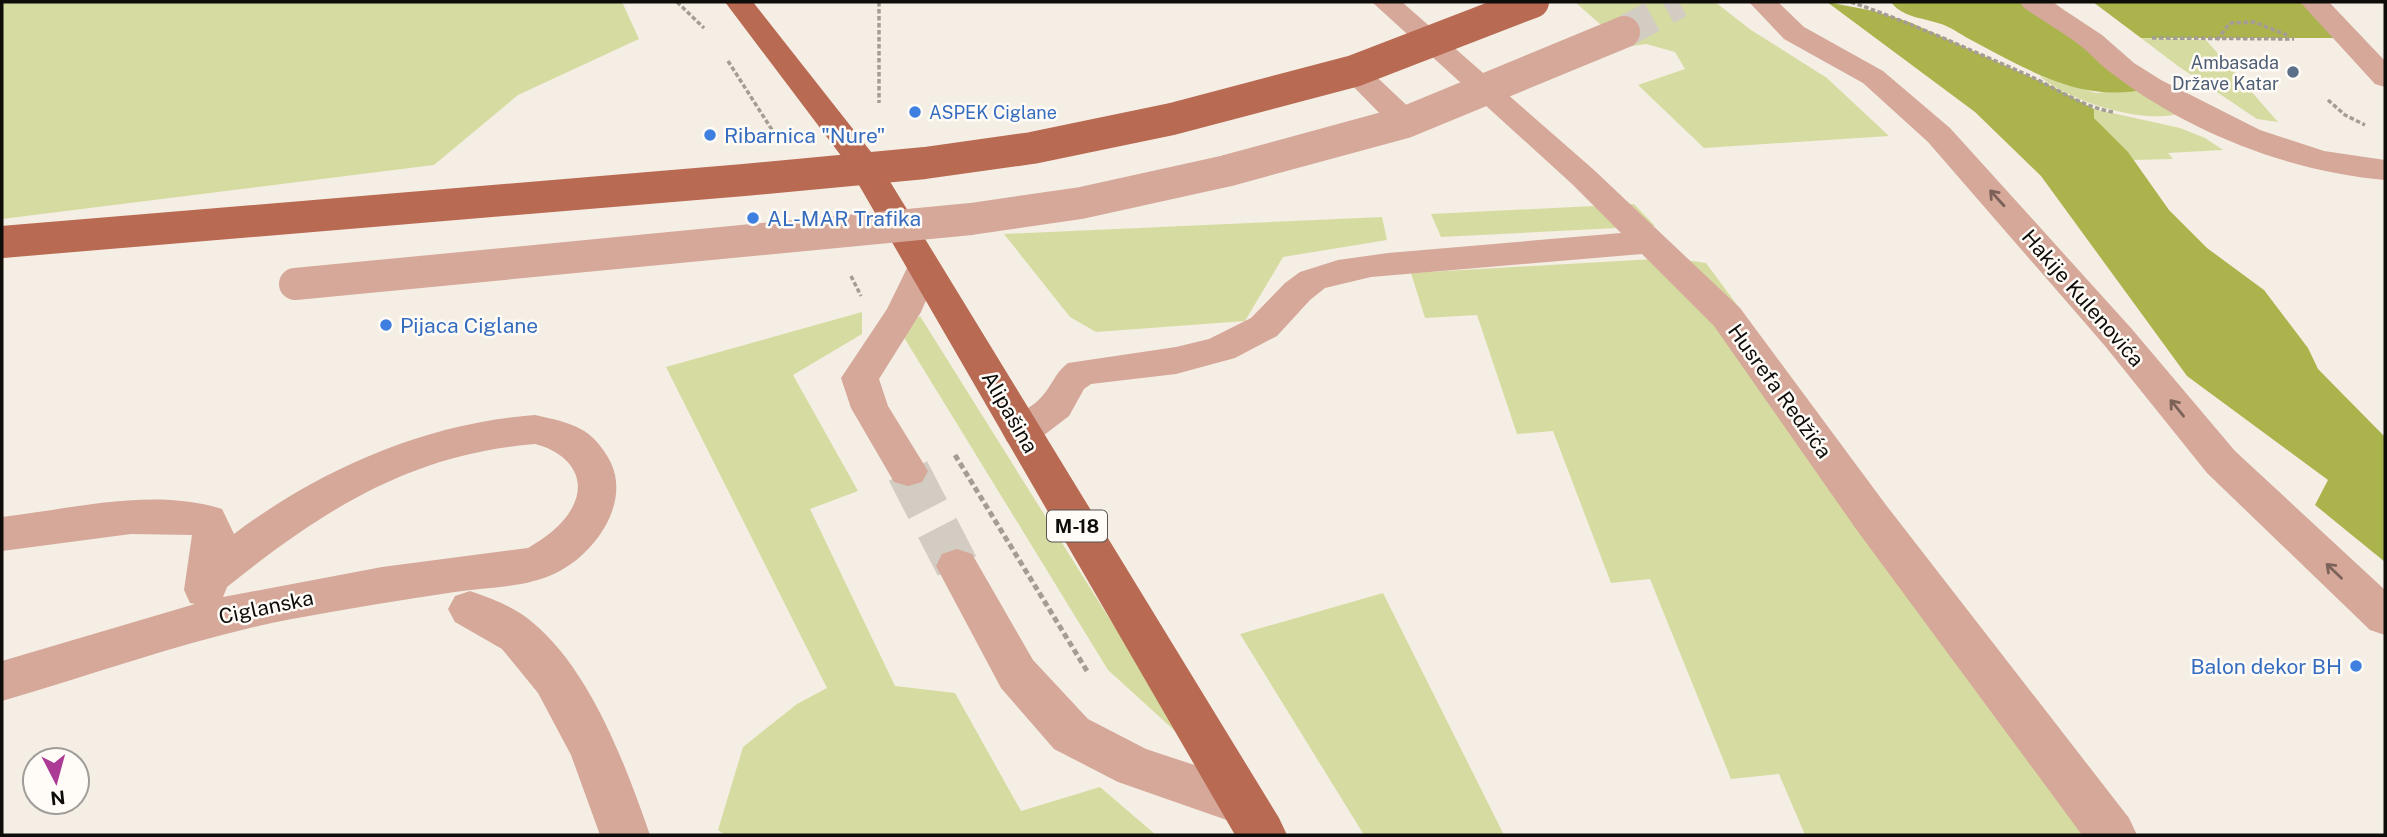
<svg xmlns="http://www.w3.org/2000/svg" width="2387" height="837" font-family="'Public Sans',sans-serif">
<rect width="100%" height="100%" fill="#f5eee4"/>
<path fill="#d6dca1" d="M2 2H622L639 39 518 95 434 165 2 219Z
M1575 2H1715L1751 30 1827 78 1889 136 1704 148 1638 85 1685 69 1675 52 1646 44 1626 47Z
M2141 38 2206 40 2278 122 2257 119 2178 66Z
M2039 76 2096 93 2151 88 2174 115C2134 122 2071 101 2039 76Z
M2094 109 2180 128 2205 138 2223 150 2168 153 2173 159 2133 160 2094 118Z
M1634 204 1655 226 1441 237 1431 214Z
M1382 217 1387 240 1283 257 1245 321 1096 332 1070 317 1004 234Z
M1671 258 1706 263 2129 835H1805L1779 774 1731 779 1650 579 1611 583 1553 431 1517 434 1477 315 1425 318 1411 273Z
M862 312V334L793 375 858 491 810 509 895 686 955 693 1021 811 1100 787 1156 835H725L718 830 743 747 797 704 827 688 666 367Z
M920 316 1186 741 1108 670 900 331Z
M1383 593 1504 835H1364L1240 634Z"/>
<path fill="#abb34d" d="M1827 2 1874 11 1909 22 2055 88 2094 109V118L2128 152 2169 210 2207 248 2264 290 2308 348 2318 369 2385 437V562L2315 505 2328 480 2187 376 2041 176 1975 112Z
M1891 2H2053L2099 38 2151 88C2084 105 2030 71 1973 41 1963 36 1954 29 1944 25 1926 18 1902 18 1891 2Z
M2093 2H2302L2335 38H2141Z"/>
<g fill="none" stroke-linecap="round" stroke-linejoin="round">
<path stroke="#d2ccc3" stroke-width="32" stroke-dasharray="32 16" stroke-linecap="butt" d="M1624 32 1679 2"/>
<path stroke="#d2ccc3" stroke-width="43" stroke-dasharray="43 21" stroke-linecap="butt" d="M908 471 957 566"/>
<path stroke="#a39d96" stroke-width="3.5" stroke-dasharray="4.5 2.5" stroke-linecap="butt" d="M677 2 704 28
M879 2V103
M1851 2C1912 23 1970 50 2030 76 2057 89 2083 107 2113 112
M2152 38 2294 39
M2217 40 2230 23 2254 22 2287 35
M728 61 774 133
M2328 100 2345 115 2365 125
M851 276 861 296"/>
<path stroke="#a39d96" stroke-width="5" stroke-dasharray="6 3.5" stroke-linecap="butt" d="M955 455 1087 671"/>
<path fill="#d5a89a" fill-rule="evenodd" d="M1372 2H1402L1594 170 1740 308 1886 505 2129 818 2137 835H2082L1856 529 1714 326 1642 254 1371 277 1325 288 1310 300 1277 336 1235 358 1176 374 1091 384 1084 389 1069 416 1035 442 1021 447 1007 442 1002 432C1011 414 1032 410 1044 394 1053 383 1056 372 1068 363L1176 347 1209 339 1251 318 1285 283 1300 272 1338 260 1388 253 1621 233 1572 184Z
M1749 2H1778L1804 27 1883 71 1950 128 2131 328 2235 451 2385 590V635L2370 630 2207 473 2105 346 1928 142 1863 83 1784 39Z
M2020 2H2052L2102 35 2134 63 2161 80 2260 130 2324 151 2385 160V180C2291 172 2190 133 2114 75 2102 67 2093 56 2082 47 2064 33 2043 21 2024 8Z
M2300 2H2329L2385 61V87L2375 84Z
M1354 62 1364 65 1417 115 1421 122 1417 129 1406 131 1395 129 1344 77 1339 71 1344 65Z
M923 256 935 260 940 268 921 312 879 379 888 406 928 471 922 482 908 486 894 482 851 408 841 378 887 309 911 260Z
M535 415C571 423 593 427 611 463 630 504 595 553 558 572 527 588 489 587 455 592 400 600 346 609 292 619 193 638 99 673 2 701V661L195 604 190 603 184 590 192 535 131 534 2 551V517C72 509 152 487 222 509L234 534C320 469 426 423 535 415ZM535 444C564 451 590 475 572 508 563 525 545 538 528 548L382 567 223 597 227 587C322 511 409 454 535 444Z
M957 549 972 554 1033 660 1088 719 1146 749 1258 786 1265 802 1258 818 1241 825 1118 782 1054 749 1001 688 936 566 942 554Z
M470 591C491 598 515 607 532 622 590 669 626 766 650 835H600L571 755 538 693 502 649 455 622 448 609 455 596Z"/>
<path fill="#b96a52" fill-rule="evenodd" d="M725 2H753L875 157 1279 818 1287 835H1235L845 161Z"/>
<path stroke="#d5a89a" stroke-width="32" d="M295 284 971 219 1081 203 1226 171 1406 122 1624 32"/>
<path stroke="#b96a52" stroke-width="32" d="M2 242 744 180 925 163 1032 148 1172 119 1354 71 1533 2"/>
</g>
<defs><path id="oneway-shaft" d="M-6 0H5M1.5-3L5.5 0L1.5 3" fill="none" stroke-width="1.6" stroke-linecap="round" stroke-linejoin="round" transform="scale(1.75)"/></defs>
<g stroke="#7c6259">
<use href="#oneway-shaft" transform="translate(1997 198) rotate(-132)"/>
<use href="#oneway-shaft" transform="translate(2177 408) rotate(-129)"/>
<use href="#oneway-shaft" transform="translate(2334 571) rotate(-136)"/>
</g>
<circle fill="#5c6f8a" stroke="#fffcf8" stroke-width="2.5" cx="2293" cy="72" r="7"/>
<g fill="#3f7fe0" stroke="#fffcf8" stroke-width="2.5">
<circle cx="915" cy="112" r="7"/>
<circle cx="710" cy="135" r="7"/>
<circle cx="753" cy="218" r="7"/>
<circle cx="386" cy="325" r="7"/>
<circle cx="2356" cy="666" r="7"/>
</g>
<g text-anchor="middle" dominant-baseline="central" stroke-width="5" stroke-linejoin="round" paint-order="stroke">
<g font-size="18" fill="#4e5e75" stroke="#fffcf8" text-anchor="end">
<text x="2279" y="62">Ambasada<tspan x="2279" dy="21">Države Katar</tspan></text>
</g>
<g font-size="18" fill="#366cbe" stroke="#fffcf8" text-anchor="start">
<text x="929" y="112">ASPEK Ciglane</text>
</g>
<rect fill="#fffcf8" stroke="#575551" stroke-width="2" x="1047" y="510.5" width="60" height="31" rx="5"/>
<g font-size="19" font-weight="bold" fill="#0f0d0a">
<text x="1077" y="526">M-18</text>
</g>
<g font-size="21" fill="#366cbe" stroke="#fffcf8" text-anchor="start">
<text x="724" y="135">Ribarnica "Nure"</text>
<text x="767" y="218">AL-MAR Trafika</text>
<text x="400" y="325">Pijaca Ciglane</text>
<text x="2342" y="666" text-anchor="end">Balon dekor BH</text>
</g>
<g font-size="21" fill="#0f0d0a" stroke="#fffcf8">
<text transform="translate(2083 298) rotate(49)">Hakije Kulenovića</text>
<text transform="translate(1780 391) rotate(54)">Husrefa Redžića</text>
<text transform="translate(1010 412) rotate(60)">Alipašina</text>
<text transform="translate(266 607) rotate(-12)">Ciglanska</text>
</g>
</g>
<rect width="2387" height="837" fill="none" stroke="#0f0d0a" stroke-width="7"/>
<g transform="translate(56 781) rotate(174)"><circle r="33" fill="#fffcf8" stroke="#9f9c99" stroke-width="2"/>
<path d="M0-5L12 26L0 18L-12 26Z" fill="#ac3b95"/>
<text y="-10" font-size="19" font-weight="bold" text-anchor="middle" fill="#0f0d0a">N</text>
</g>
</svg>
